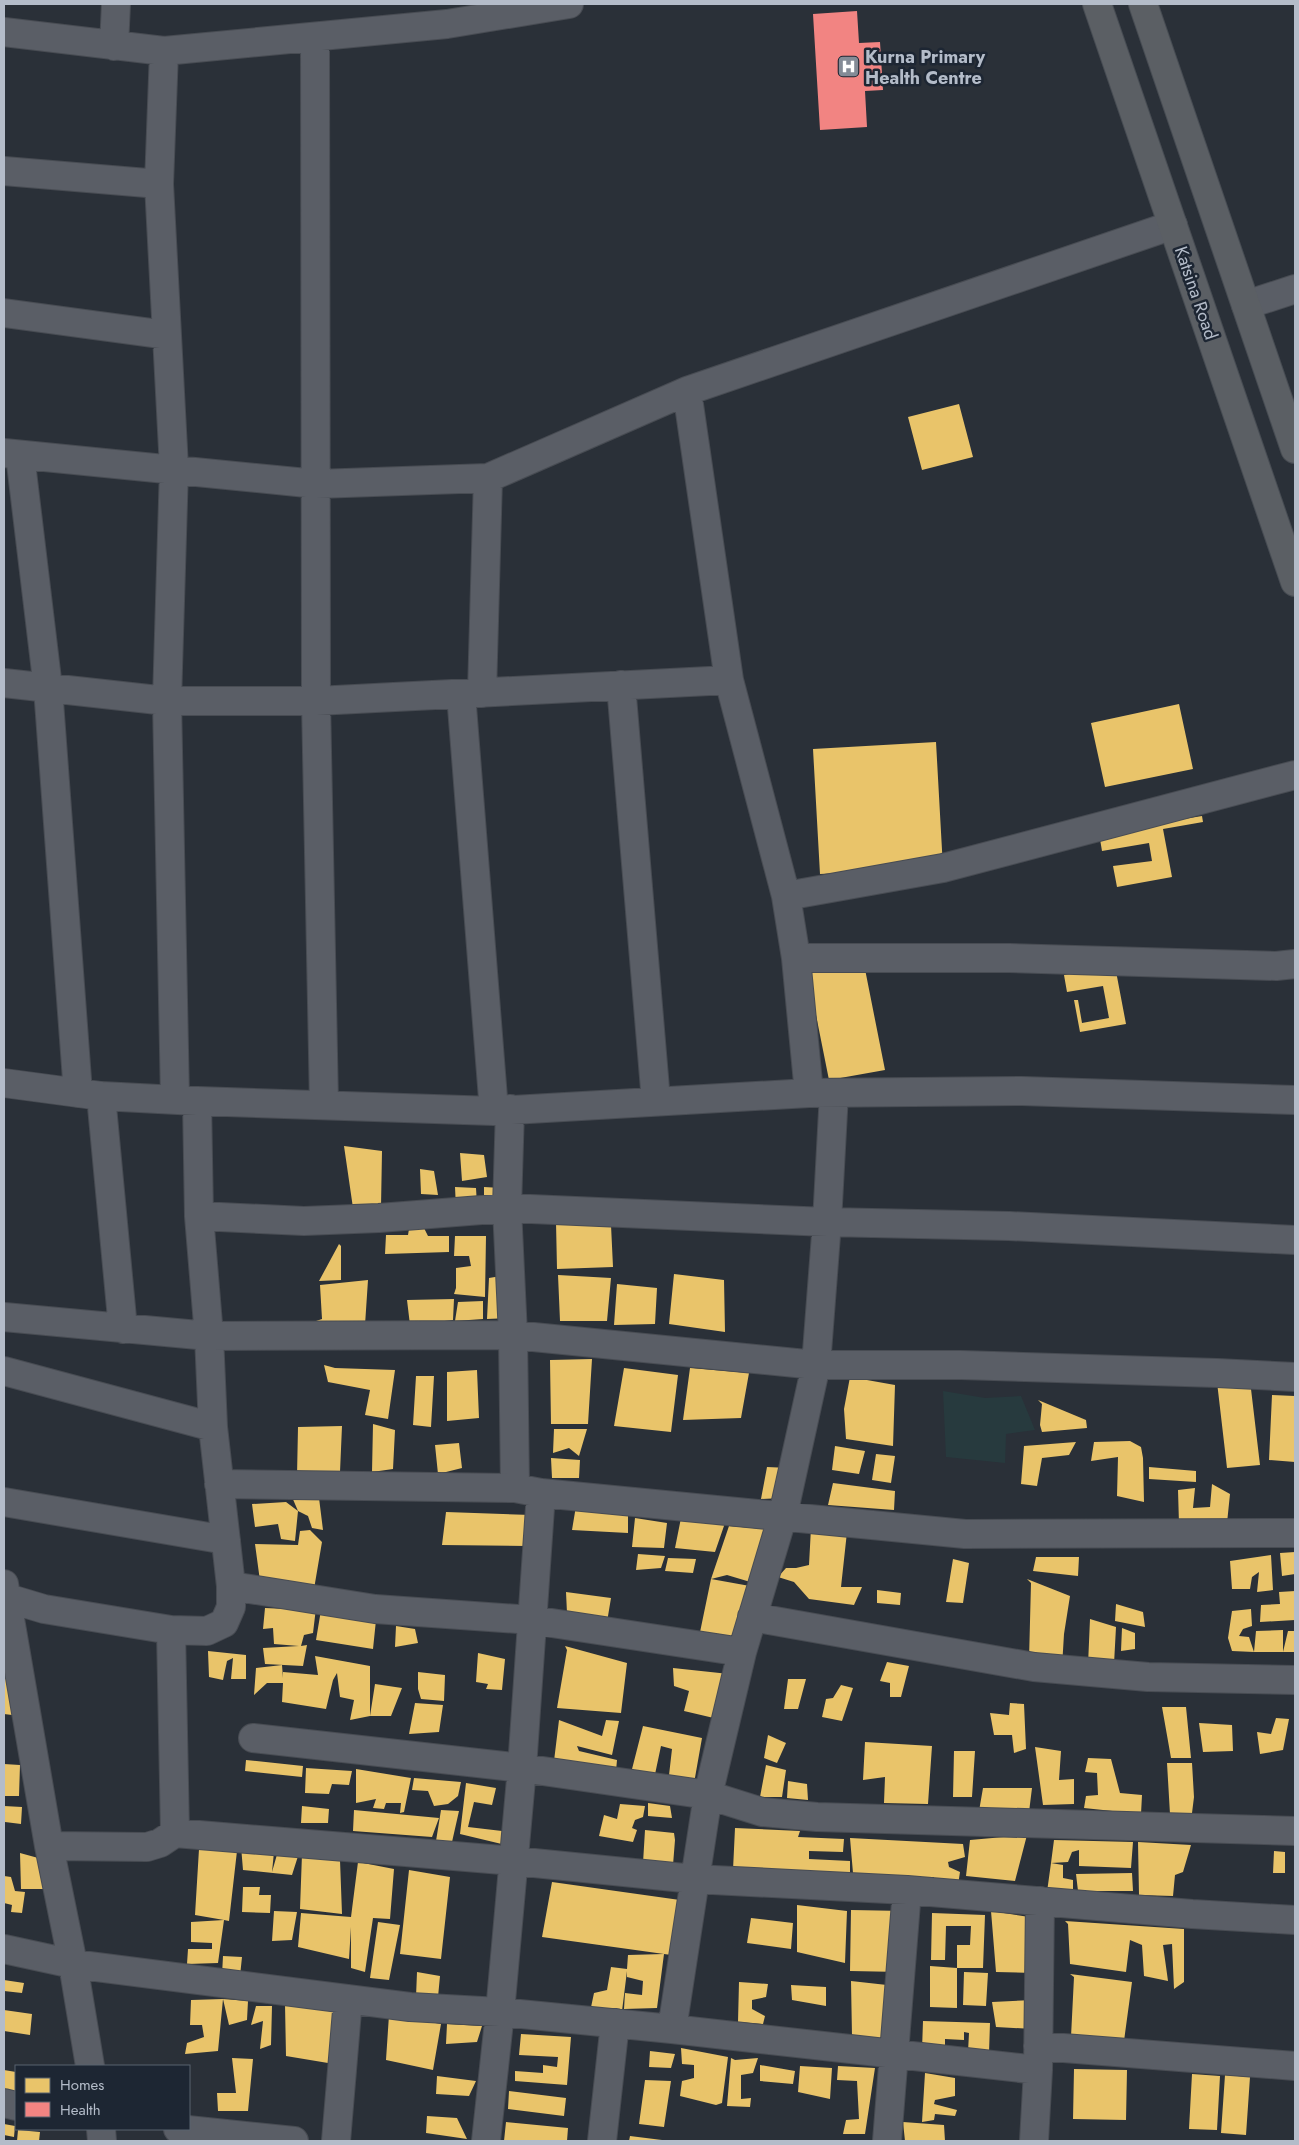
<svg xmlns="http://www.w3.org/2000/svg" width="1299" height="2145" font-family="Jost,sans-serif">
<rect width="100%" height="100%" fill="#2a3038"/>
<path fill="#273a3e" d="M943 1391 985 1398 1021 1396 1035 1430 1006 1434 1005 1463 946 1457Z"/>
<path fill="#e9c46a" d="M959 404 973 457 922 470 908 417Z
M1179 704 1193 769 1105 787 1091 723Z
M936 742 943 868 820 874 813 749Z
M1202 816 1203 822 1163 829 1172 877 1117 887 1113 866 1152 861 1149 843 1102 851 1099 833Z
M863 959 885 1070 829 1080 807 970Z
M1115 966 1126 1024 1080 1032 1074 1000H1078L1082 1023 1109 1018 1103 986 1067 992 1064 975Z
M344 1146 382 1151 381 1207 353 1208Z
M460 1153 484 1155 487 1177 462 1181Z
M420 1169 434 1171 438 1195 421 1194Z
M455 1187 476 1188 477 1205 456 1208Z
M484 1187 501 1188 484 1205Z
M556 1222 611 1225 613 1267 557 1269Z
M423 1226 428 1236H449V1252L385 1254 386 1235H408L409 1229Z
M455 1236H486L485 1297 454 1294 456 1288V1268L471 1266 469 1256H454Z
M339 1244 341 1246V1280L319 1281Z
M674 1274 724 1280 725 1332 669 1324Z
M507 1275 509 1318 487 1319 489 1278Z
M558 1275 611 1278 607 1321H560Z
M368 1280 365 1325 307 1324 322 1319 320 1285Z
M617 1284 657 1288 655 1324 614 1325Z
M454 1299 453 1320 410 1325 407 1300Z
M483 1301V1319L455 1321 458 1302Z
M592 1359 588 1424H551L550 1360Z
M324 1365 335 1368 395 1370 388 1419 365 1415 370 1390 328 1382Z
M624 1368 678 1375 671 1432 614 1426Z
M690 1368 749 1373 741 1418 683 1420Z
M477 1370 479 1418 447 1421V1372Z
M416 1376H434L431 1427 413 1425Z
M850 1377 895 1385 893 1446 846 1439 844 1409Z
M1217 1382 1251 1389 1260 1465 1227 1468Z
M1272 1395 1295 1396V1462L1269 1460Z
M1038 1400 1086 1420 1087 1428 1042 1432 1040 1425 1042 1404Z
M373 1424 395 1430 393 1469 372 1472Z
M342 1426 340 1472 297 1476 298 1427Z
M554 1429H587L579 1456 569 1448 553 1453Z
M1130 1441 1141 1447 1143 1458 1144 1502 1117 1496 1118 1457 1091 1461 1094 1442Z
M1076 1442 1069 1455 1042 1458 1037 1486 1021 1484 1024 1446Z
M459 1443 462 1468 438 1474 435 1445Z
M835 1446 865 1451 859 1474 832 1470Z
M876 1454 895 1456 891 1483 872 1480Z
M551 1458 580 1460 579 1478H552Z
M767 1467 789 1468 782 1498 761 1499Z
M1149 1467 1196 1471V1482L1149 1479Z
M833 1483 895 1491 894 1510 828 1505Z
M1212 1484 1230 1494 1227 1523 1179 1524 1178 1490 1195 1488 1193 1508 1210 1507Z
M292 1497 319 1498 323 1530 312 1528 308 1516 298 1511 295 1541 281 1539 278 1524 255 1527 252 1504 286 1502 298 1511Z
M576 1506H628V1533L572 1530Z
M446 1512 531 1515 527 1546 442 1545Z
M635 1518 667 1523 664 1548 632 1547Z
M681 1518 725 1523 715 1552 675 1548Z
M729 1526 775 1530 757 1584 727 1575 711 1579Z
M811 1528 847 1532 841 1587H862L854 1605 809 1599 794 1582 778 1577 786 1568H796L809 1565Z
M310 1530 322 1542 314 1589 260 1581 255 1544 298 1545 300 1531Z
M1295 1552V1574L1282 1576 1280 1553Z
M638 1554 665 1556 661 1568 636 1570Z
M1271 1555 1273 1590 1257 1592 1259 1572 1252 1577 1250 1589H1232L1230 1561Z
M1036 1557H1079L1078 1576 1033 1571Z
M668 1558 696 1559 693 1573 665 1571Z
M953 1559 969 1563 963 1603 946 1602Z
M711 1579 761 1588 739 1645 699 1637Z
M1027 1579 1070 1596 1064 1634 1062 1667 1029 1660 1031 1583Z
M877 1590 901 1593 900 1605 877 1603Z
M1295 1591V1620L1260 1622 1261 1605 1280 1604 1279 1592Z
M566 1592 611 1598 607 1622 567 1613Z
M290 1604 316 1608 313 1633 304 1635 301 1646 307 1645 303 1666 265 1664 263 1648 299 1646 274 1644 273 1628 263 1629 265 1608 286 1609Z
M1116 1604 1143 1612 1145 1627 1115 1621Z
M1251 1609 1252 1626 1243 1629 1239 1636 1249 1637 1254 1652 1232 1651 1228 1638 1232 1611Z
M321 1610 376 1620 373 1649 316 1640Z
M4 1616 22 1618 12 1715 4 1714Z
M1090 1619 1116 1627 1114 1664 1088 1665Z
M396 1626 415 1629 418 1643 395 1647Z
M1122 1628 1135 1633V1649L1121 1651Z
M1283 1630V1652H1254L1256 1631Z
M1288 1631H1295V1652H1283Z
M565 1646 627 1663 621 1713 557 1708 567 1650Z
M208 1651 246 1655V1679H231L233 1658 227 1661 223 1680 209 1677Z
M478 1653 505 1659 502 1690 486 1689 488 1684 476 1682Z
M315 1656 370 1666V1716L375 1684 402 1688 391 1716H370L350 1720 354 1700 340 1697 337 1673 333 1680 326 1709 282 1702 283 1683H267L254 1695 256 1668 282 1665 283 1678V1672L318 1675Z
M887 1662 909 1666 901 1697H890V1683L880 1681Z
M673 1668 729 1674 718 1719 684 1711 689 1691 674 1686Z
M418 1672 445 1675 444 1701 421 1699 418 1689Z
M788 1679H806L798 1709H784Z
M841 1685 853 1688 842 1721 822 1717 826 1699 833 1698Z
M415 1703 443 1705 439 1732 409 1734Z
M1010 1703 1024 1704 1026 1749 1014 1753 1012 1735H994L990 1713 1009 1715Z
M1162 1707H1186L1191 1758H1171Z
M1276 1718 1289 1719 1283 1750 1260 1754 1257 1732 1271 1734Z
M559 1720 602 1736 606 1720 619 1721 612 1755 577 1746 579 1751 617 1760 616 1771 554 1761Z
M1199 1723 1232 1725 1233 1751 1203 1752Z
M643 1726 702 1738 693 1789 668 1784 672 1749 661 1746 654 1779 631 1773Z
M768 1735 786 1743 777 1763 764 1758Z
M865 1742 932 1746 928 1804 884 1803 885 1777 863 1780Z
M1035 1747 1061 1751 1059 1780 1074 1779V1804L1043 1805Z
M954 1751H975L972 1797H953Z
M1088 1758 1111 1759 1120 1793 1142 1795 1141 1814 1084 1808 1086 1796 1098 1795 1097 1773 1085 1772Z
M246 1760 303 1766 302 1777 245 1771Z
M1167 1763H1192L1194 1797 1192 1813 1170 1814Z
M4 1764 20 1765 19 1796H4Z
M766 1765 786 1770 782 1797H760Z
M306 1768 352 1771 349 1785 332 1784 329 1794 305 1793Z
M356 1769 411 1778 404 1812 400 1813 401 1803H386L384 1809 373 1808 376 1799 356 1803Z
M414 1778 461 1782 458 1796 448 1804 434 1806 428 1791 412 1790Z
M788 1781 807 1784 808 1800 787 1798Z
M466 1783 496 1788 492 1805 474 1802 468 1827 502 1831 508 1786 510 1846 460 1834Z
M983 1788H1032L1029 1812 979 1811Z
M648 1803 670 1806 672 1818 648 1816Z
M620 1804 645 1806 643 1817 635 1820 632 1828 637 1830 633 1842 599 1836 604 1815 617 1819Z
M4 1806 22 1807 21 1824 5 1822 4 1826Z
M302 1806 329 1809 328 1823H301Z
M354 1810 439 1818 432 1837 353 1831Z
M441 1810 459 1811 452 1842 436 1841Z
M735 1828 800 1831 798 1837 844 1839 843 1852 809 1851V1859L850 1861V1877L733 1870Z
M645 1830 674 1833 675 1840 673 1865 643 1863Z
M1027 1835 1015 1881 966 1876 970 1840Z
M850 1838 963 1844 965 1857 948 1862 949 1867 960 1872 958 1885 934 1887V1877L910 1880 853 1873Z
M1054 1840 1133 1842 1131 1868 1079 1866V1850L1072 1852 1068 1862 1051 1863 1063 1865V1878L1073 1880V1891L1047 1892 1051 1863Z
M1138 1842 1191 1845 1183 1872 1175 1875 1173 1896 1139 1895Z
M241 1846 274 1852 272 1872 278 1851 299 1853 292 1875 243 1870Z
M199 1849 237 1851 229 1921 224 1920 218 1963 187 1964 188 1949H212V1943L191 1942V1922L224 1920 195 1915Z
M1274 1851 1285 1852V1873H1273Z
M20 1853 60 1864V1889H21Z
M302 1854 340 1860 342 1914 300 1909Z
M358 1862 394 1869 390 1919 373 1918 365 1972 351 1968V1927L349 1959 298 1947 301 1913 351 1917Z
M409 1870 450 1877 441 1959 400 1954Z
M1132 1873 1133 1891H1078L1076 1874Z
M4 1876 11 1877 15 1891 25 1892 22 1913 11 1912 12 1905 4 1903Z
M552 1882 687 1901 679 1956 664 1954 657 2008 624 2009 625 1993 642 1995 643 1981 627 1977V1971L622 2011 590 2012 594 1993 607 1990 611 1967 627 1969 628 1955 664 1954 542 1937Z
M243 1887H260L259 1895H271L270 1913 242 1912Z
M797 1905 847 1911 845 1963 797 1952Z
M851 1910 905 1911 901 1972 850 1971Z
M274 1911 297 1912 292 1940 272 1941Z
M991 1911 1036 1918 1035 1973 996 1972Z
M932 1913 985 1915 983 1968H957V2008L930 2007V1966L957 1968V1945H970L971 1926H946L945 1960H931Z
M751 1918 793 1923 791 1949 747 1943Z
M1065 1921 1184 1929V1982L1174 1989 1172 1944 1163 1945 1168 1981 1144 1976 1142 1945 1130 1940 1126 1972 1070 1964 1068 1924Z
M378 1922 400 1925 389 1980 370 1978Z
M223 1956 242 1957 240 1976 222 1975Z
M417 1972 440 1976 438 1997H416Z
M964 1972 988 1973 986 2006 963 2005Z
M1070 1974 1132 1982 1124 2041 1071 2037 1074 1977Z
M4 1980 24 1983 22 1993 4 1991Z
M851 1981 896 1986 893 2040 852 2036Z
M739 1982 768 1984 766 1997 752 2000V2009L765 2016 763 2024 738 2022Z
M791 1985 826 1987V2006L792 2000Z
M223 1999 248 2001 247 2020 229 2025Z
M223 1999 218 2051 185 2054 187 2043 204 2037 202 2025H190L191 2000Z
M1034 2000 1033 2029 996 2027 992 2002Z
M285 2004 341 2008 328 2063 286 2056Z
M256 2006H272L271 2045 260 2049 263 2021 251 2025Z
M4 2010 32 2014 30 2035 4 2031Z
M389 2015 441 2024 433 2070 386 2060Z
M923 2021 990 2023 989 2053 968 2052 969 2033 964 2032V2040L945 2039V2051L922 2050Z
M447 2024 482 2026 477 2042 446 2044Z
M521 2034 571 2037 567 2085 515 2081V2071L543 2073V2065L557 2067 558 2057 519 2055Z
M681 2048 728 2057 722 2103 716 2105 680 2096 682 2081 694 2078V2065L682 2064Z
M650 2051 675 2054 671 2068 649 2067Z
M232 2058 253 2059 248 2111H218L217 2093H236Z
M731 2058 735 2060 758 2058 753 2073 741 2075V2099L751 2098 750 2107 727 2106Z
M760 2065 795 2071 793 2084 760 2081Z
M800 2066 832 2068 830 2099 798 2092Z
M838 2066 875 2068 865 2134H843L846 2120 859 2119 857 2081 837 2080Z
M1074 2069 1127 2070 1126 2120 1073 2119Z
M4 2070 16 2072V2092L4 2090Z
M925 2073 955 2078V2096L935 2100 934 2104 957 2110 955 2116 935 2114 934 2120 922 2122Z
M1192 2074 1220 2076 1217 2130 1189 2129Z
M1225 2075 1250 2077 1246 2135 1221 2133Z
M437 2076 476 2081 469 2096 436 2094Z
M645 2080 671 2081 664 2127 639 2124Z
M509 2091 566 2098 564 2116 508 2109Z
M427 2116 457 2118 467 2139 426 2133Z
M506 2122 568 2128 567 2141H504Z
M903 2122 944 2125 945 2141H905Z
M4 2124 15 2126 14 2137 4 2135Z
M18 2130 40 2132 39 2141H17Z
M630 2136 662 2140V2141H629Z"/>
<path fill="#f28482" d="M857 11 859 43 880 42 883 90 865 91 867 127 820 130 813 14Z"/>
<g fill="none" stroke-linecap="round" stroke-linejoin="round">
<defs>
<path id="minor" d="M4 32 164 51 447 24 569 4
M315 37 316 701 324 1104
M114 46 116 4
M164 51 159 184 174 468 167 701 175 1099
M4 171 159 184
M1246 305 1295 289
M4 313 167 335
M687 391 729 680 786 896 796 958 809 1093
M4 453 317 484 488 478 687 391 1173 225
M20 455 48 688 78 1093
M4 683 167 701H316L729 680
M621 685 656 1101
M482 693 488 478
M461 694 494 1111
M786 896 943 868 1295 775
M796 958H1009L1276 966 1295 964
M4 1083 101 1096 197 1101 494 1111 809 1093 1022 1091 1295 1100
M101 1096 123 1329
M197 1101 199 1216 209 1336 213 1427 231 1586 375 1609 532 1620 742 1652
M510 1109 507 1208 513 1335 515 1488
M199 1216 304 1221 379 1218 507 1208 827 1222 1009 1226 1295 1240
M4 1317 209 1336 513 1335 816 1365H961L1217 1373 1295 1377
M4 1371 213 1427
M219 1484 515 1488 541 1493 965 1534 1295 1533
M4 1502 226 1540
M4 1584 49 1846 73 1964 90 2066
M4 1597 44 1609 171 1630 207 1631 224 1623 231 1607V1586
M752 1617 1034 1667 1148 1677 1295 1680
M171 1630 175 1833
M253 1738 522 1768 708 1795 762 1812 817 1817 1295 1831
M49 1846 147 1847 160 1843 175 1833 514 1861 694 1879 907 1890 1192 1914 1295 1920
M4 1949 73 1964 410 2007 500 2012 672 2029 1038 2070 1040 1901
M672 2029 708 1795 742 1652 783 1515 816 1365 827 1222 834 1093
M1038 2046 1295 2066
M4 2103 16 2106
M101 2129 102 2141
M178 2129 294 2141
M336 2141 348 1999
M486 2141 500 2012 522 1768 541 1493
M602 2141 615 2023
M887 2141 907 1890
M1034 2141 1038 2070"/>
<path id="trunk" d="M1097 4 1295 582
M1143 4 1295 449"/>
</defs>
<use href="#minor" stroke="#484c53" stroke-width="30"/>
<use href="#trunk" stroke="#474c53" stroke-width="30"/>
<use href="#minor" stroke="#5a5e66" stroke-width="28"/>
<use href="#trunk" stroke="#5b5f64" stroke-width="28"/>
</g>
<defs>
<symbol id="hospital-square" viewBox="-11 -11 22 22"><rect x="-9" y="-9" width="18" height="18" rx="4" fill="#848b96" stroke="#1d2633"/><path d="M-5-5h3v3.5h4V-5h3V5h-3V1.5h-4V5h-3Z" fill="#fff"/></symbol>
</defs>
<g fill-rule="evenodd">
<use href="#hospital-square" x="836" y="54" width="25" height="25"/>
</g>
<g text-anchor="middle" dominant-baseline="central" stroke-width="5" stroke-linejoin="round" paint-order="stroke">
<g font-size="18" font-weight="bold" fill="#b4bcc9" stroke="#1d2633" text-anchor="start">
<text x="865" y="57">Kurna Primary<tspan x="865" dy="21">Health Centre</tspan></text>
</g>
<g font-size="18" fill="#b4bcc9" stroke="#1d2633">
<text transform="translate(1196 293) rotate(71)">Katsina Road</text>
</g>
</g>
<rect width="1299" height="2145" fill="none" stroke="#b4bcc9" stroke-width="10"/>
<rect x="15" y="2065" width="175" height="65" fill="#1d2633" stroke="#59626f"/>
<rect x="25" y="2078" width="25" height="15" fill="#e9c46a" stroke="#59626f"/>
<text x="60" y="2090" font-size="15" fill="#b4bcc9">Homes</text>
<rect x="25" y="2102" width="25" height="15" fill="#f28482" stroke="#59626f"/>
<text x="60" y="2115" font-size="15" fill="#b4bcc9">Health</text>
</svg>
